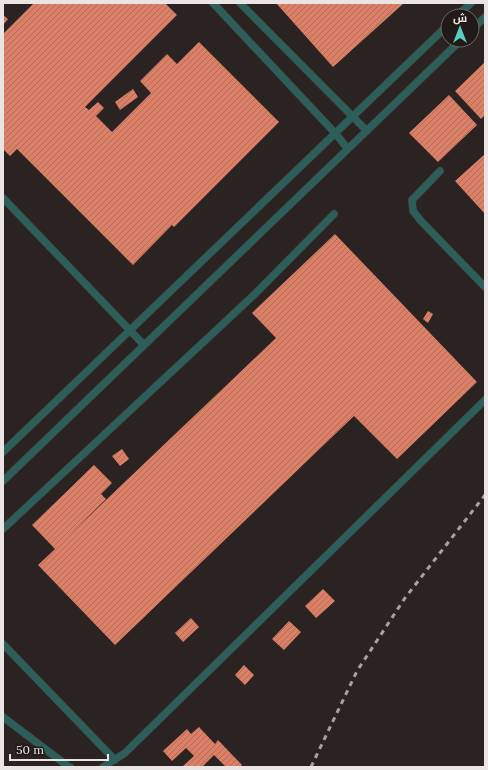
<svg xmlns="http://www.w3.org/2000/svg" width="488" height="770" font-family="Lora,Cairo,serif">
<defs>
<pattern id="building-hatch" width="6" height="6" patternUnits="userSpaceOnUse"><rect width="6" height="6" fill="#dc7f67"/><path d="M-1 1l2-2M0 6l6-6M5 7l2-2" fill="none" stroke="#af6e5c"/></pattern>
</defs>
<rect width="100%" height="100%" fill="#2b2321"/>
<path fill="url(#building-hatch)" d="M34 3H165L177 15 85 107 89 110 98 102 104 108 96 116 112 132 151 93 140 81 167 54 177 64 199 42 279 122 174 227 172 225 133 265 17 149 10 156 3 149V34Z
M276 3H404L333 67Z
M3 15 8 19 3 25Z
M485 62V115L481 119 455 91Z
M133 89 138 97 120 110 115 102Z
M449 95 477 125 438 162 409 133Z
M485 154V214L455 181Z
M335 234 477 382 397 459 354 416 115 645 38 565 55 549 32 525 94 465 112 483 101 494 106 499 65 539 276 338 252 313Z
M428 311 433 314 428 323 423 319Z
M122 449 129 459 120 466 112 456Z
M323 589 335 601 316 618 305 606Z
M191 618 199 627 183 642 175 633Z
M289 621 301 632 284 650 272 639Z
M244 665 254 675 245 685 235 675Z
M199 727 215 744 218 740 242 765 240 767H226L214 755 202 767H182L194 756 186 748 172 761 163 751 187 729 191 734Z"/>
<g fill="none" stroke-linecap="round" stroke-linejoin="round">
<defs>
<path id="service" d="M213 3 335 133 348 149
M240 3 367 131
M457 16 471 3
M472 30 485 17
M440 171 412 200 413 211 421 221 485 287
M3 198 144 345
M3 452 448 25
M3 481 461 40
M3 529 255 294 334 214
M3 644 115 760
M3 717 69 767H70
M103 767 125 753 485 400"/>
</defs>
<use href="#service" stroke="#463e3c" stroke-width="8"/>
<use href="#service" stroke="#2d5f5a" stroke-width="7"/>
<path stroke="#a7a1a0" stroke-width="3" stroke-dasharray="5 5" stroke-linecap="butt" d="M311 767 357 671 405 598 485 495"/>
</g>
<rect width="488" height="770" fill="none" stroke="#eae5e4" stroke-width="8"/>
<g transform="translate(460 28)"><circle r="19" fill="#211a18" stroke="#716b6a"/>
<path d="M0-3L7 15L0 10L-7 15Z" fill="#56cec3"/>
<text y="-6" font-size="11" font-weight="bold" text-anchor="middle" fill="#eae5e4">ش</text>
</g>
<path d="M10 754v6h98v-6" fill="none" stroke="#eae5e4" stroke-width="2"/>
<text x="16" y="754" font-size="12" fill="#eae5e4" stroke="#211a18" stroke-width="3" paint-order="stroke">50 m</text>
</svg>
